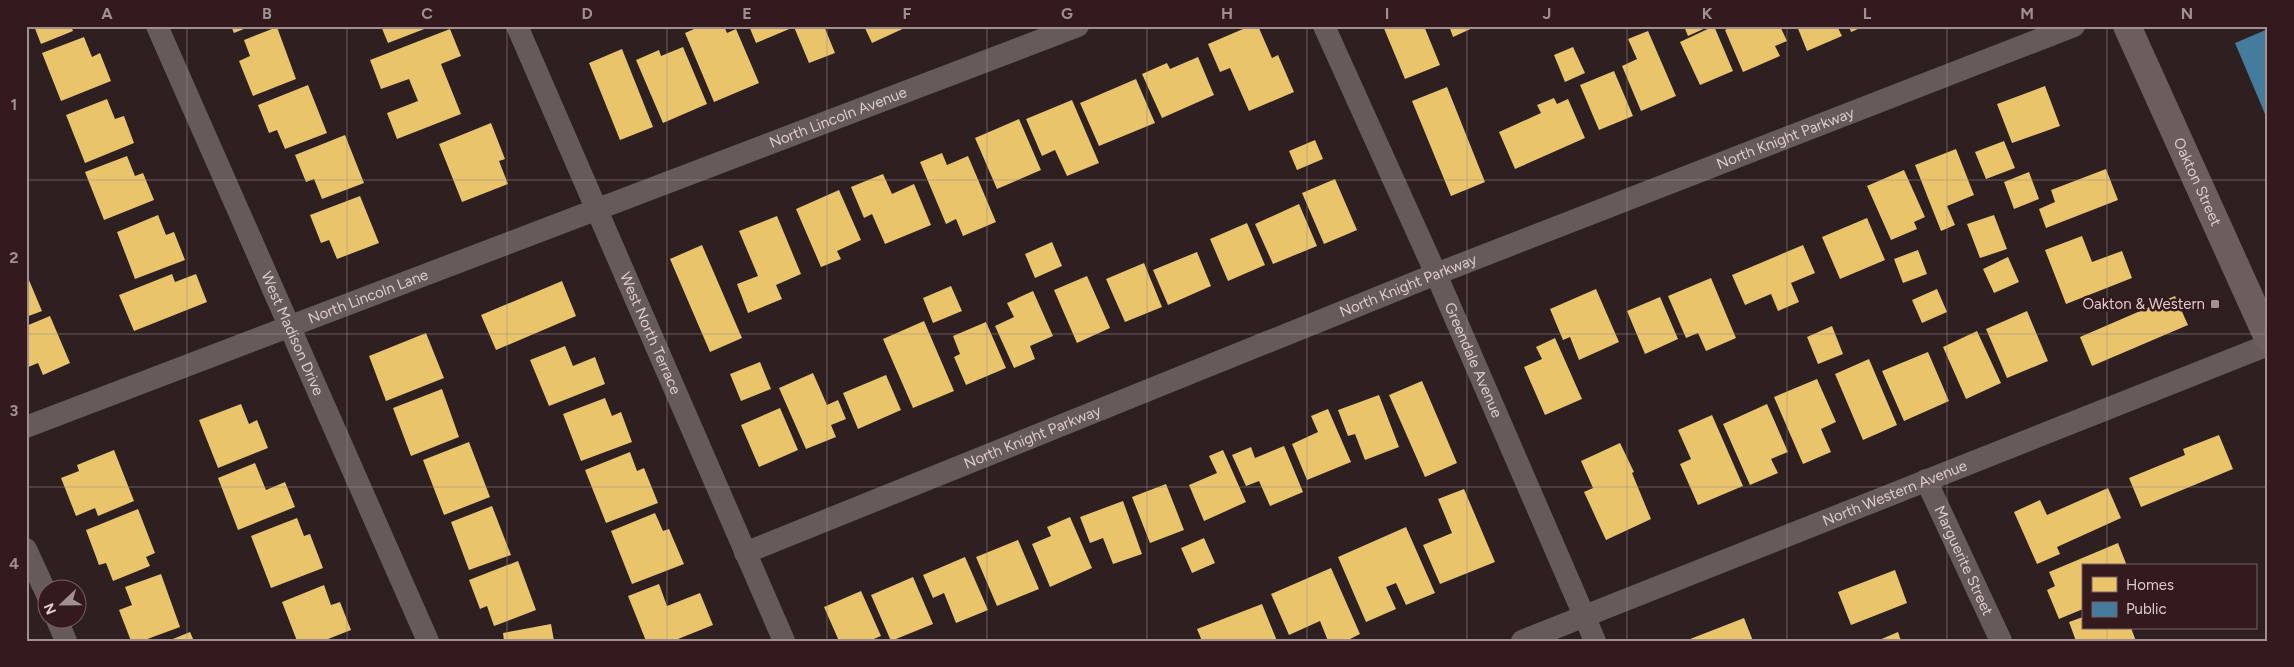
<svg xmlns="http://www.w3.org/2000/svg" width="2294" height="667" font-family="Figtree,sans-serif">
<rect width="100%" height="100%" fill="#2e2021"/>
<path fill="#e9c46a" d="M34 26H71L73 31 41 44Z
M231 26H251L234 33Z
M381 26H432L388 43Z
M701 26H724L727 33 736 29 759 83 714 102 685 33Z
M749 26H824L835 53 809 63 794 27 756 43Z
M864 26H909L872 43Z
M1250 26H1258L1272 58 1278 55 1294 92 1249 111 1230 68 1220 72 1208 44Z
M1383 26H1424L1440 65 1405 79Z
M1449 26H1477L1453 37Z
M1684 26H1710L1688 36Z
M1714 26 1733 71 1700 85 1680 42Z
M1733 26H1780L1787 41 1775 46 1780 56 1743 72 1725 30Z
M1797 26H1837L1842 36 1807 51Z
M1849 26H1865L1851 32Z
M277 27 296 79 253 96 239 61 250 56 244 40Z
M450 29 461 56 441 64 461 114 397 139 387 113 418 101 409 79 381 89 370 60Z
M1648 31 1676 96 1641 111 1622 66 1637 59 1628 39Z
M84 37 92 57 100 53 111 81 61 101 42 53Z
M683 47 707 104 663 123 636 60 659 50 661 56Z
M1573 47 1585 73 1565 82 1554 55Z
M622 49 653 127 620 140 589 63Z
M1198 57 1214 95 1162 118 1142 74 1167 63 1170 69Z
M1614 71 1633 116 1599 130 1580 85Z
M1136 79 1155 123 1099 146 1080 103Z
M308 85 327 133 285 149 277 130 269 133 258 105Z
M2045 86 2060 126 2012 143 1997 104Z
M1447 87 1485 182 1451 196 1412 101Z
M1554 98 1557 104 1568 99 1585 138 1515 169 1499 132 1541 113 1537 105Z
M107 99 115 119 124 116 134 143 85 163 66 115Z
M1072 100 1099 163 1067 176 1055 150 1042 156 1026 119Z
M1019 119 1041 170 997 189 975 138Z
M491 123 505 159 499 161 508 184 462 202 439 144Z
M345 135 364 183 322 199 314 179 306 182 295 155Z
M1315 140 1323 159 1297 170 1289 151Z
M2004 141 2015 168 1986 179 1975 152Z
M1956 149 1974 195 1947 206 1955 225 1941 231 1915 165Z
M942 153 947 165 968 156 996 222 963 236 956 219 946 224 920 162Z
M127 156 135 176 143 173 154 200 104 220 85 172Z
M2106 169 2118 200 2046 228 2039 209 2055 202 2051 190Z
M1904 170 1925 217 1914 222 1917 229 1891 240 1867 186Z
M2029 172 2039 199 2014 209 2004 182Z
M883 174 892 194 914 184 931 225 885 244 872 214 864 218 851 187Z
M1335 179 1357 230 1324 244 1302 193Z
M839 190 861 240 837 251 841 259 821 267 796 209Z
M360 196 379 243 337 259 329 240 321 243 310 215Z
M1299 204 1317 246 1273 264 1255 224Z
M158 215 166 235 174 232 185 260 135 279 117 232Z
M1994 215 2007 249 1980 258 1967 224Z
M777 216 801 274 776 285 782 299 748 313 737 284 758 276 739 231Z
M1867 218 1885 260 1840 279 1822 237Z
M1247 223 1265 265 1228 281 1210 239Z
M2082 236 2092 262 2122 251 2132 278 2066 304 2045 250Z
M1052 242 1062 266 1035 278 1025 254Z
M702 245 742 338 710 352 670 259Z
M1803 245 1815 273 1791 283 1799 302 1778 311 1771 294 1745 305 1732 275Z
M1918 250 1927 274 1903 283 1894 259Z
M1197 252 1211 286 1168 305 1153 270Z
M2008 257 2019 282 1994 293 1983 269Z
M1144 263 1162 307 1125 322 1106 279Z
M26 273 42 311 26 317Z
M172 274 175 282 196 274 207 302 134 331 119 295Z
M1087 276 1110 328 1077 343 1054 290Z
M1711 278 1736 338 1706 351 1698 333 1686 338 1668 296Z
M562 281 576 316 496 350 481 315Z
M951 286 962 311 933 323 923 298Z
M1596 289 1619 342 1579 360 1570 337 1563 340 1550 309Z
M1937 289 1947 312 1922 323 1912 300Z
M1033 291 1053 336 1030 346 1035 359 1014 368 995 326 1014 317 1007 303Z
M2175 296 2188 325 2092 366 2080 337Z
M1660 297 1678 339 1645 354 1627 311Z
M2027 311 2048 361 2007 378 1986 329Z
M50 316 70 363 43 375 38 363 26 368V326Z
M924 321 954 391 913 408 883 339Z
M986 322 1006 368 966 385 954 357 960 354 953 336Z
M1832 326 1843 354 1818 364 1807 337Z
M1977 331 2001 383 1966 399 1943 347Z
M426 333 444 378 386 401 369 356Z
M1555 338 1582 399 1545 415 1524 367 1542 359 1536 347Z
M565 346 573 366 595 357 605 384 549 406 530 360Z
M1928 352 1949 401 1904 421 1882 371Z
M1869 359 1897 425 1863 440 1835 374Z
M760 362 771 389 741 401 730 374Z
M813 373 827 405 838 400 846 419 831 425 836 437 806 449 779 388Z
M886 375 901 410 858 429 843 393Z
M1817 379 1836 422 1821 429 1831 452 1803 464 1774 397Z
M1422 381 1457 463 1425 477 1389 395Z
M442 389 459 437 411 456 393 408Z
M1379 395 1399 447 1365 460 1355 434 1348 436 1338 410Z
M605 398 612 416 621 412 632 442 581 461 563 414Z
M241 404 249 424 257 420 268 448 218 468 199 420Z
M1767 404 1788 452 1771 459 1778 473 1750 485 1723 424Z
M780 408 798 450 759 467 741 425Z
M1328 409 1351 462 1307 480 1292 444 1318 432 1311 416Z
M1712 415 1743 486 1698 505 1680 464 1691 459 1678 430Z
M2219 435 2233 469 2141 507 2129 478 2185 455 2183 449Z
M469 442 490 497 444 515 423 460Z
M1620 443 1634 472 1632 473 1651 519 1606 540 1584 492 1593 488 1581 461Z
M1284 446 1303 492 1270 506 1259 481 1246 486 1232 455 1251 447 1255 458Z
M114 450 134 501 98 516 95 508 76 516 61 478 79 471 77 465Z
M1223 450 1246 502 1204 521 1189 485 1217 473 1209 456Z
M630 452 637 471 644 468 658 503 606 523 585 470Z
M255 463 266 490 285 482 295 507 238 530 218 478Z
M1166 484 1184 530 1150 543 1132 497Z
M2108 488 2121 518 2057 547 2060 554 2037 564 2014 512 2040 500 2047 515Z
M1464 489 1495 562 1440 584 1423 545 1452 533 1438 499Z
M1123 501 1142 554 1113 564 1103 538 1090 543 1080 517Z
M492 506 511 555 469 570 451 522Z
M138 509 155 553 146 557 150 566 113 581 106 563 99 565 86 530Z
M655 513 663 531 669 529 684 564 632 584 611 531Z
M1070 517 1092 568 1050 587 1032 544 1051 536 1047 527Z
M297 518 304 536 310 534 323 568 271 588 251 536Z
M1406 527 1435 593 1406 605 1396 583 1386 587 1396 609 1366 622 1338 557Z
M1204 538 1215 563 1192 573 1181 548Z
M1018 540 1039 589 997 606 976 557Z
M2118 543 2127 566H2083V609L2059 619 2047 590 2055 586 2049 572Z
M965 557 988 610 956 623 944 593 933 598 923 575Z
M518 561 536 610 494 626 487 606 480 609 469 580Z
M1331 568 1360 634 1346 641H1328L1320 621 1289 635 1271 594Z
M1895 570 1907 603 1851 625 1838 592Z
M161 574 180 627 142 641H131L119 610 132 605 125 587Z
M913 577 933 624 891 641 871 595Z
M659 584 667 606 700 593 713 625 673 641H646L628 596Z
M324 585 331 605 340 602 351 630 323 641H297L282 602Z
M861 591 881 636 869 641H839L824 607Z
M1262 604 1277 641H1202L1197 629Z
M2083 617V628H2131L2136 641H2076L2069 622Z
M1744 618 1753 641H1685Z
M551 624 554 641H504L503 633Z
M190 632 194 641H168Z
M1898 632 1901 641H1877Z"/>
<path fill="#457b9d" d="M2268 29V121L2235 43Z"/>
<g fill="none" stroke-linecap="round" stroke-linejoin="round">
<g stroke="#665a5b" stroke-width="22">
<path id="s1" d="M157 26 428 641"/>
<path id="s2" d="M517 26 784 641"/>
<path id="s3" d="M1324 26 1436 274 1595 641"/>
<path id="s4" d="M26 427 1078 26"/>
<path id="s5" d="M1926 480 2001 641"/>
<path d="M26 549 48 597"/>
<path id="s6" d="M745 553 1436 274 2074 26"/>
<path d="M57 620 66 641"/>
<path id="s7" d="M1522 641 2268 345"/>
</g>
<path stroke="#6c5d5e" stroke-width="28" id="s8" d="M2127 26 2268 338"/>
</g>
<path fill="none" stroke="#a09090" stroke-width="1" stroke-opacity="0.55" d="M187 26V641M347 26V641M507 26V641M667 26V641M827 26V641M987 26V641M1147 26V641M1307 26V641M1467 26V641M1627 26V641M1787 26V641M1947 26V641M2107 26V566M26 180H2268M26 334H2268M26 487H2268M2107 628V641"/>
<rect fill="#a09090" stroke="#341a1c" stroke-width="2" x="2210" y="299" width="10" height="10" rx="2.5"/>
<g text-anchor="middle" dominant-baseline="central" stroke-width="5" stroke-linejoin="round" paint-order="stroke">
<g font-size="15" fill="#decccc" stroke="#341a1c">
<text stroke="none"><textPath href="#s4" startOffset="869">North Lincoln Avenue</textPath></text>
<text stroke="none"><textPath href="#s6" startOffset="1120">North Knight Parkway</textPath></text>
<text stroke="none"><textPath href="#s8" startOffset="171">Oakton Street</textPath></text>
<text stroke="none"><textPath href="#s6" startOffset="715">North Knight Parkway</textPath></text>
<text stroke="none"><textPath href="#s4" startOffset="366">North Lincoln Lane</textPath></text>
<text stroke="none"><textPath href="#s2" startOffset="335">West North Terrace</textPath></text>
<text stroke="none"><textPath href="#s1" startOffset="336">West Madison Drive</textPath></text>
<text stroke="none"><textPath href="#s3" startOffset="366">Greendale Avenue</textPath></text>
<text stroke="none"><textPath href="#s6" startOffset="310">North Knight Parkway</textPath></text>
<text stroke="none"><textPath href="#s7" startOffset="401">North Western Avenue</textPath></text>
<text stroke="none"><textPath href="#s5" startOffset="89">Marguerite Street</textPath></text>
</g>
<g font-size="15" fill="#decccc" stroke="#341a1c" text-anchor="end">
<text x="2205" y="304">Oakton &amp; Western</text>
</g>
</g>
<rect width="2294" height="667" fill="none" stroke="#341a1c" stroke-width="55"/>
<rect x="2082" y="564" width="175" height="65" fill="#341a1c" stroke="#786162"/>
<rect x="2092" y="577" width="25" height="15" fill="#e9c46a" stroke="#786162"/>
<text x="2126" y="590" font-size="15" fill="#decccc">Homes</text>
<rect x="2092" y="602" width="25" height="15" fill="#457b9d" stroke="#786162"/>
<text x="2126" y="614" font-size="15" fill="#decccc">Public</text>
<g transform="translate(62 604) rotate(248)"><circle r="24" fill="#341a1c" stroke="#786162"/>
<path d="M0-4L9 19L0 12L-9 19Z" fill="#a09090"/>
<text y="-8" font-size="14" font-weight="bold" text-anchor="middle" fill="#decccc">N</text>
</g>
<rect x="28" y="28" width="2238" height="612" fill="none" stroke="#a09090" stroke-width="2"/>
<g font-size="16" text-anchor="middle" font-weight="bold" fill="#a09090">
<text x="107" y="19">A</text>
<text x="267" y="19">B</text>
<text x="427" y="19">C</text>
<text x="587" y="19">D</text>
<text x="747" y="19">E</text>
<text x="907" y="19">F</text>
<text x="1067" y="19">G</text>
<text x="1227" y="19">H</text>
<text x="1387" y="19">I</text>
<text x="1547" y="19">J</text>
<text x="1707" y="19">K</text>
<text x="1867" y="19">L</text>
<text x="2027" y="19">M</text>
<text x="2187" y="19">N</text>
<text x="14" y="110">1</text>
<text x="14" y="263">2</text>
<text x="14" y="416">3</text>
<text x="14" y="569">4</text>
</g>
</svg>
